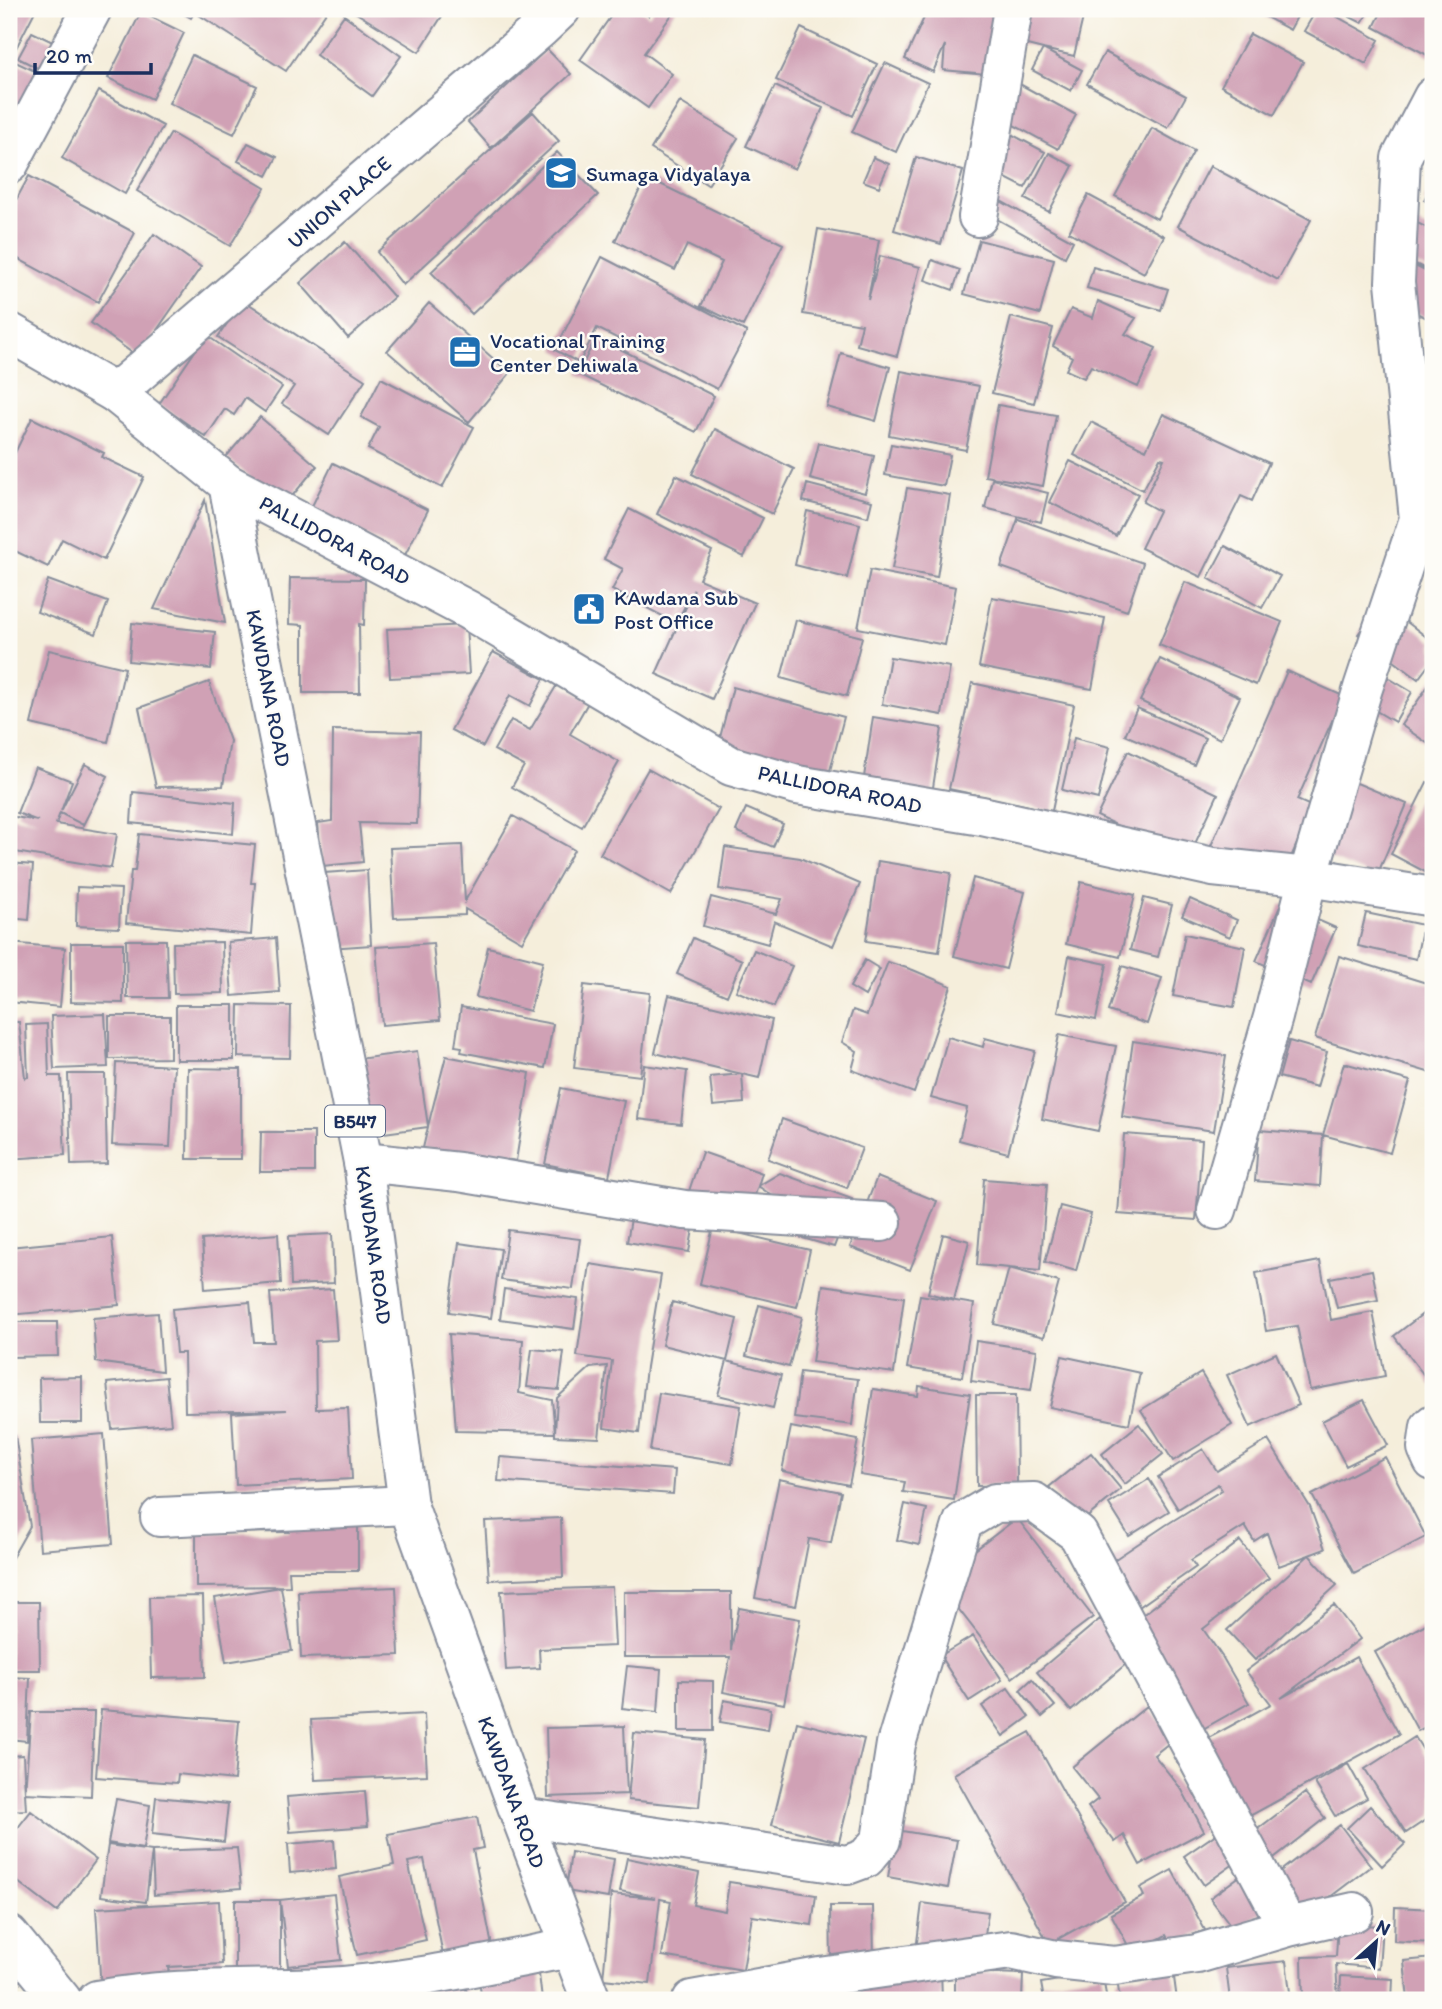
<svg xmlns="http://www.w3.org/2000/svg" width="1442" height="2009" font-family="Itim,sans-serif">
<rect width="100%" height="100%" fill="#fdfcf7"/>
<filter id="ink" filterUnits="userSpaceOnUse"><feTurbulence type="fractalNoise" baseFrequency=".0143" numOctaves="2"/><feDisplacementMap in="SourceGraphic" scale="14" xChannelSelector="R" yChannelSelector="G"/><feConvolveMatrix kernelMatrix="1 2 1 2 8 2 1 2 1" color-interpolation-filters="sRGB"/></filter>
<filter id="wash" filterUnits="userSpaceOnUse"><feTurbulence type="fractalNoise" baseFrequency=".00686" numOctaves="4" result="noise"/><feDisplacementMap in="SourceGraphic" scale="28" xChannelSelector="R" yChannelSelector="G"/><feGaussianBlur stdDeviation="1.57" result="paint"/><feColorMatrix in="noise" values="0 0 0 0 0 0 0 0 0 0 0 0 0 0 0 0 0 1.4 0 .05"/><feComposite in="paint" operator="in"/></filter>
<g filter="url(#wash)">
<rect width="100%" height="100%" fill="#f5eedb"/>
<g id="blocks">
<path fill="#d0a1b5" d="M9 9H36L12 56 9 54Z
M175 9H196L191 18Z
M199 9H328L286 71 196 13Z
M350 9H437L444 13 419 52Z
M616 9H639L649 16 654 9H676L644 53 672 74 648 108 580 60Z
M928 9H938L949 14V9L993 11 987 74 943 70 945 45 933 72 905 59Z
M1023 9H1085L1074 56 1043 49 1082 70 1071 91 1032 70 1043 49 1015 42Z
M1269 9H1301L1290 30 1264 16Z
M1317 9H1323L1379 40 1366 64 1304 31Z
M1334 9H1370L1362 23Z
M1383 9H1433V58L1374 27Z
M141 12 184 33 152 99 108 78Z
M344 15 401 56 372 96 316 55Z
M801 28 877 64 853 116 776 80Z
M32 32 65 48 51 75 18 58Z
M1250 34 1303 62 1274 115 1221 86Z
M547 49 571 74 491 148 468 122Z
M1105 52 1186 96 1168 128 1087 84Z
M192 55 257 86 234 134 169 103Z
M9 59 37 72 9 131Z
M885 63 928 83 896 152 852 132Z
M1016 82 1076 115 1058 149 997 116Z
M775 86 823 108 795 169 746 146Z
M99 91 163 126 125 194 62 158Z
M680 102 738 138 708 185 651 149Z
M533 112 559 141 403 285 377 252Z
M1152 128 1194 151 1157 219 1115 196Z
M171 133 265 188 230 246 137 191Z
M1009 133 1045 152 1025 188 990 170Z
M248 143 277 157 267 176 238 161Z
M557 152 598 195 472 314 431 272Z
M1049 153 1073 166 1049 212 1025 199Z
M873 157 889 164 879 187 863 181Z
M916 157 963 171 941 244 894 230Z
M1210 166 1311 220 1278 280 1178 226Z
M29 176 135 233 98 302 9 254V213Z
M646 177 783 244 743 326 701 306 722 262 687 245 675 270 615 241Z
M1433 182V205L1424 200Z
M1088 195 1164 236 1144 273 1069 232Z
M997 199 1073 241 1065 257 988 214Z
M1410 219 1433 231V273L1394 253Z
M818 229 879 240 868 300 880 256 920 267 897 356 857 345 862 324 803 314Z
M154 234 201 267 138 357 91 323Z
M979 240 1054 259 1040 314 964 294Z
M345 242 394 297 348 338 300 283Z
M1395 256 1433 275V321L1377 294Z
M602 257 747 332 717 389 597 328 579 363 555 350Z
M932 260 960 270 953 290 925 280Z
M1093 267 1168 289 1161 310 1087 288Z
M243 300 365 380 329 435 282 404 294 386 218 337Z
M1098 301 1136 318 1125 334 1156 348 1138 387 1091 366 1084 378 1066 370 1072 357 1053 346 1071 309 1093 318Z
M429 303 510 373 469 422 387 351Z
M1011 317 1053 328 1034 403 992 393Z
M206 335 282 387 265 412 245 398 234 415 225 409 206 437 159 404Z
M596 337 714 396 696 432 578 374Z
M841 353 890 367 876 421 827 407Z
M901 371 979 386 966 450 889 435Z
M381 378 474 427 442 488 368 449 379 427 361 417Z
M998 405 1056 415 1043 486 985 476Z
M1163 414 1269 463 1252 501 1241 496 1201 577 1141 548 1159 511 1143 502 1164 459 1160 458 1143 490 1074 455 1091 422 1146 450Z
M260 417 317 466 284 506 226 457Z
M32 418 104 453 102 457 144 477 104 560 62 539 48 567 9 548V465Z
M715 429 794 469 772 514 692 474Z
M819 443 874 456 865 493 810 479Z
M891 444 950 455 944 486 885 475Z
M1070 461 1138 494 1116 536 1049 502Z
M333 463 428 510 405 555 311 508Z
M676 475 763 518 744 557 657 514Z
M992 479 1048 493 1041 522 985 508Z
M807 484 872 501 868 517 803 501Z
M907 488 950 495 937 577 892 569Z
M205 500 225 623 154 609Z
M629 509 712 551 699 579 755 603 712 699 656 674 694 589 676 623 612 590 623 569 604 559Z
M807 511 860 524 847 578 795 565Z
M1018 519 1143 563 1127 611 1001 567Z
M1225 546 1280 576 1262 608 1208 578Z
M870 570 956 587 945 645 858 628Z
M290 578 365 579 364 625 359 624 360 693H303V625L289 624Z
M48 580 108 602 96 634 37 612Z
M1185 582 1282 622 1256 685 1159 645Z
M992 597 1105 618 1092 689 979 667Z
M1382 603 1433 642V659L1418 679 1358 634Z
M796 620 862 637 847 696 781 678Z
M132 623 215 632 211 669 129 661Z
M466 625 469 674 390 678 387 629Z
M49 650 125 668 108 742 31 724Z
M493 652 544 679 530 706 510 695 483 747 451 730Z
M890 657 950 667 942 715 882 704Z
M1160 659 1240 697 1220 739 1140 701Z
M1362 662 1412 692 1395 722 1344 692Z
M1287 671 1343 696 1297 800 1313 807 1281 880 1210 848Z
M1433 679V747L1401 725Z
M209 682 230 741 223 786 156 787 139 708Z
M558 683 589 701 570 734 619 762 582 827 512 787 524 766 494 750 511 720 530 730Z
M972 683 1074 705 1052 811 949 789Z
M733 687 844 717 826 786 715 757Z
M1137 708 1205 738 1194 765 1125 735Z
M873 717 942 728 929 814 860 804Z
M333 730 420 732 417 824 359 823 363 862 322 866 318 823 332 821Z
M1074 738 1110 747 1098 799 1062 790Z
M1128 751 1218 794 1188 859 1097 816Z
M9 754 13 755 10 772H9Z
M85 764 108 776 83 825 60 813 56 824 117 834 111 868 9 851V816L38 821 17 813 35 767 72 781 61 811Z
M648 769 719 809 671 894 600 854Z
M1340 776 1407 804 1376 878 1308 849Z
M1427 782 1433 785V876L1391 854Z
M133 792 235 803 233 834 131 823Z
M746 808 783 824 773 847 736 831Z
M513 816 574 850 522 942 465 909V915L394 918 390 848 462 845 465 901Z
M139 834 255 845 251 883H255L251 935 126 923 131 871H135Z
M725 847 800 858 860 884 833 946 774 921 768 944 703 926 711 897 776 914 782 899 719 889Z
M878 861 951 873 939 952 866 941Z
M9 863 33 865 29 920 9 918Z
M367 870 371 945 329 948 324 873Z
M973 878 1025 892 1006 969 954 956Z
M1081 882 1135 895 1120 957 1066 944Z
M77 887 121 889 119 928 76 926Z
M1144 898 1172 905 1158 957 1130 950Z
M1190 899 1237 920 1230 937 1182 916Z
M1281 904 1336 928 1311 985 1256 961Z
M1366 913 1423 925 1416 959 1358 946Z
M1185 934 1245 947 1234 1007 1173 996Z
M276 938 280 992 232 996 228 942Z
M693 938 742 960 727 996 677 974Z
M126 940H166L168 998H127Z
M222 942 223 993 174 994 173 943Z
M9 943 65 948 60 1007 9 1002Z
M71 943H123V1003L71 1002Z
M433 943 440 1020 382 1025 376 947Z
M488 947 543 961 530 1011 476 997Z
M754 950 792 966 774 1007 736 991Z
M1069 956 1107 964 1096 1020 1058 1012Z
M1339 956 1433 985V1065L1431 1073 1315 1038Z
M865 960 880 969 865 996 850 987Z
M888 962 913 970 951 986 914 1093 852 1070 857 1051 842 1042 853 1010 867 1015Z
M1122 966 1162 978 1147 1024 1108 1011Z
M584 985 650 993 640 1076 574 1068Z
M669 995 772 1020 759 1078 742 1074 744 1103 713 1106 710 1077 742 1074 655 1053Z
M176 1005H234V1060H176Z
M239 1005 291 1006 290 1058 238 1057Z
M461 1007 553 1024 545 1068 461 1052 462 1047 455 1046Z
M105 1014 108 1067 54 1069 51 1016Z
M109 1016H170V1058L109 1059Z
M9 1022H19L25 1078 28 1077 26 1025 47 1024 49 1076H61L65 1155 9 1159Z
M1059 1035 1116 1046 1098 1131 1042 1119Z
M948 1037 983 1047 985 1038 1035 1051 1008 1153 959 1140 967 1108 931 1098Z
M1133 1041 1226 1056 1214 1131 1122 1117Z
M1289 1041 1327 1052 1317 1087 1279 1077Z
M417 1051 428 1126 446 1056 530 1073 516 1161 510 1160 507 1170 423 1148 428 1127 370 1135 358 1059Z
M116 1063 174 1066 170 1147 112 1145Z
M1344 1063 1410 1081 1390 1153 1323 1135Z
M644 1065 687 1071 681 1124 638 1119Z
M188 1068 241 1069V1159H187Z
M68 1074H105L107 1164 71 1165Z
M561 1088 624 1101 609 1177 545 1164Z
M782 1119 862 1148 847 1188 768 1159Z
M1259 1130 1323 1135 1320 1186 1255 1181Z
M261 1132H314V1172H260Z
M1124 1134 1202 1140 1196 1220 1118 1214Z
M702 1152 762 1173 758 1186 780 1173 852 1199 834 1247 792 1235 801 1201 783 1196 777 1199 758 1186 744 1226 684 1206Z
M877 1177 937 1201 910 1270 850 1247Z
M984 1179 1047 1184 1040 1271 1009 1268 1059 1282 1044 1337 994 1324 1009 1268 977 1265Z
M1060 1206 1091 1214 1076 1271 1045 1262Z
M633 1207 695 1218 689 1252 627 1242Z
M713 1227 810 1250 797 1307 700 1284Z
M508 1230 580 1239 573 1289 501 1280Z
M278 1234 281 1283 205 1289 202 1240Z
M332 1234 334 1283 291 1285 289 1236Z
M943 1234 969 1241 954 1300 928 1293Z
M112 1237 119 1305 9 1315V1247Z
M459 1243 501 1249 491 1318 449 1312Z
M1320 1261 1331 1320 1373 1312 1385 1376 1310 1390 1297 1326 1266 1331 1256 1273Z
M590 1264 661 1275 646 1367 639 1433 604 1428 612 1361 577 1356Z
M1372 1270 1378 1300 1337 1308 1330 1278Z
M823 1285 904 1297 894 1373 812 1362Z
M333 1289 337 1340 315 1341 316 1409 348 1408 352 1479 236 1485 232 1413 287 1410 185 1412 184 1353H176L172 1309 250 1302 254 1342H274L270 1293Z
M504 1289 578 1299 574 1329 500 1319Z
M920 1295 974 1304 962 1377 907 1368Z
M672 1302 737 1319 727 1361 662 1345Z
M759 1305 802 1317 789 1367 746 1356Z
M1433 1306V1387L1394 1336Z
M158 1313 162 1371 96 1362 93 1318Z
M9 1322H57L58 1356 9 1357Z
M449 1334 523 1340 519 1393 552 1400 555 1433 557 1398 590 1368 607 1366 599 1438 555 1436V1433L456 1431Z
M976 1341 1037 1350 1031 1390 971 1381Z
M532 1349 564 1352 559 1390 527 1387Z
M1276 1353 1299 1405 1250 1427 1227 1375Z
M1062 1356 1140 1373 1129 1424 1050 1407Z
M727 1361 781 1375 773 1408 718 1395Z
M800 1372 858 1379 852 1425 794 1418Z
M1201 1373 1232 1425 1173 1461 1141 1410Z
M82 1377V1423H40L39 1378Z
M166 1377 171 1424 112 1429 107 1383Z
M919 1386 970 1394 954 1500 903 1492 905 1482 860 1475 873 1389 918 1396Z
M659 1393 741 1406 732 1464 650 1451Z
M976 1395H1016L1017 1485 977 1486Z
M1364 1400 1388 1445 1346 1466 1322 1421Z
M1139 1424 1163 1454 1125 1484 1102 1454Z
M791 1427 858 1440 849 1485 782 1471Z
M104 1434 113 1544 40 1550 31 1440Z
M9 1436H15L30 1526 9 1563Z
M1268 1440 1310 1507 1325 1549 1309 1555 1337 1585 1255 1660 1227 1630 1309 1555 1279 1566 1267 1533 1254 1541 1245 1526 1191 1560 1196 1567 1126 1616 1096 1572 1166 1525 1222 1490 1218 1484 1178 1509 1158 1477 1203 1449 1217 1471Z
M1091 1453 1121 1489 1079 1524 1049 1487Z
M500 1457 675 1470 673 1494 498 1481Z
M1385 1457 1426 1537 1354 1574 1312 1495Z
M779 1479 841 1492 831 1543 809 1539 796 1606 755 1598Z
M1149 1479 1169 1511 1129 1536 1109 1504Z
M905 1504 927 1509 919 1545 897 1540Z
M288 1511H358V1571H289L290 1586 196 1587V1533L289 1532Z
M561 1518 563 1577 489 1580 485 1521Z
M1017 1518 1093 1617 1012 1678 936 1580Z
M1240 1541 1269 1578 1203 1629 1223 1658 1249 1703 1201 1730 1132 1623Z
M281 1587 292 1651 226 1662 215 1598Z
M396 1587 399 1655 301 1658 298 1591Z
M612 1587 615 1646 539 1649 540 1668 506 1670 501 1591Z
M624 1592H731V1650L739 1608 800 1619 784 1704 723 1692 730 1657H624Z
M203 1596 205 1677 151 1678 149 1597Z
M9 1602H39L40 1670H9Z
M1334 1605 1360 1639 1281 1698 1356 1657 1399 1734 1237 1823 1194 1746 1271 1704 1246 1671Z
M1100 1619 1133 1658 1071 1711 1037 1672Z
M1433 1620V1723L1418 1731 1375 1652Z
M973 1636 1002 1680 969 1701 940 1656Z
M627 1666 661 1669 658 1712 622 1708Z
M9 1677 30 1678 27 1741 9 1739Z
M1032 1679 1055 1706 1042 1717 1020 1690Z
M679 1680 713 1681V1731H679Z
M1008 1688 1029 1717 1003 1736 982 1706Z
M724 1700 771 1709 768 1730 720 1722Z
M1147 1706 1174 1739 1154 1755 1182 1790 1204 1831 1140 1865 1124 1835 1115 1842 1088 1807 1098 1799 1072 1767Z
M101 1710 239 1721 234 1780 178 1774 177 1783 96 1777Z
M31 1712H94L91 1796 25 1793 26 1810 9 1811V1756L23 1755 25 1793Z
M424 1714 427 1775 315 1780 311 1720Z
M797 1722 864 1739 839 1842 772 1825Z
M624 1726 627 1794 548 1797 546 1728Z
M1030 1732 1125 1902 1049 1944 954 1774Z
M634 1733 705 1740 699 1807 628 1800Z
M1415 1737 1433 1766V1815L1406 1833 1365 1769Z
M1433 1738V1753L1427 1740Z
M1348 1764 1367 1798 1335 1816 1315 1783Z
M365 1791 368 1826 290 1832 287 1797Z
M1305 1793 1325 1818 1266 1864 1246 1838Z
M156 1797 228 1804 224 1842 152 1834Z
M116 1799 150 1805 143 1849 108 1843Z
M1370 1806 1405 1844 1382 1866 1347 1828Z
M31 1811 96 1860 57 1912 9 1875V1839Z
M477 1817 483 1848 473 1850 493 1951 444 1960 424 1859 408 1862 426 1940 357 1955 339 1877 394 1865 388 1834Z
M1340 1825 1371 1866 1305 1916 1274 1876Z
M896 1830 957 1840 948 1888 888 1877Z
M1219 1832 1238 1861 1204 1885 1184 1856Z
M334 1840 336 1869 290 1873 288 1844Z
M108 1845 152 1851 237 1848 241 1888 154 1895 152 1851 146 1902 101 1896Z
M571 1852 614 1859 608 1898 566 1891Z
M627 1858 699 1873 693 1905 725 1911 729 1882 816 1895 812 1925 752 1916 743 1970 662 1956 671 1901 660 1899 650 1984 603 1979 611 1894 656 1898 620 1891Z
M1172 1870 1205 1930 1173 1947 1166 1935 1132 1953 1111 1914 1144 1896 1140 1888Z
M1244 1873 1269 1907 1235 1931 1210 1898Z
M334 1894 341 1960 288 1966 280 1900V1970L235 1969V1900H280Z
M219 1901 222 1964 168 1967 170 1987 101 1991 96 1908Z
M922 1903 988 1912 982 1958 916 1950Z
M830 1906H873L874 1961H831Z
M1395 1907 1433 1909V1943L1394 1941Z
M1338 1924 1382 1926 1379 1968 1336 1964 1338 2000H1303L1302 1957 1336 1956Z
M9 1948 28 1973 9 1989Z
M1433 1958V2000H1408L1404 1961Z
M1286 1961 1291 2000H1230L1226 1968Z
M941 1968 942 2000H859L858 1971Z
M1173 1970 1177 2000H1120L1117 1979Z
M955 1972 1023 1974 1022 2000H955Z
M1102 1973 1107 2000H1044L1041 1983Z
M539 1974 542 2000H482L479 1981Z
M1341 1976 1393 1979 1392 2000H1340Z
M463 1979 469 2000H418L416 1990Z
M841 1984 843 2000H782Z"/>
</g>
</g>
<g filter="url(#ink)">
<use href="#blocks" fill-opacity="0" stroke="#888e9c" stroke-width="2"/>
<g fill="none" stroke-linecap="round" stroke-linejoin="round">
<defs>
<path id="street" d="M9 164 92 9
M978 217 1013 9
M115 393 541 28 561 9
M363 1162 459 1172 685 1210 882 1222
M1217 1210 1273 1017 1308 877 1363 688 1419 519 1395 282 1401 158 1433 97
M1433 1424 1430 1427 1427 1448 1433 1461
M160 1517 408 1505
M521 1817 847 1865 866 1858 881 1840 896 1744 963 1522 995 1503 1034 1502 1078 1534 1288 1927
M9 1935 62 2000
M97 2000C173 1986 249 1990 326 1987 408 1983 489 1963 570 1948
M692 2000 820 1977 1011 1950 1056 1960 1114 1966 1197 1954 1288 1927 1354 1912"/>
<path id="secondary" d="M228 484 468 610 731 766 797 785 982 816 1213 867 1308 877 1433 897"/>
<path id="primary" d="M9 332 115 393 228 484 363 1162 408 1505 521 1817 591 2000"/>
</defs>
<use href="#street" stroke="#888e9c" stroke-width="42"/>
<use href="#secondary" stroke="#888e9c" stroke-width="42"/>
<use href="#primary" stroke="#888e9c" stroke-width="42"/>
<use href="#street" stroke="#fff" stroke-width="38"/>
<use href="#secondary" stroke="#fff" stroke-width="38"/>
<use href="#primary" stroke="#fff" stroke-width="38"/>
</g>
</g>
<defs>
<symbol id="school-square" viewBox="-11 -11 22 22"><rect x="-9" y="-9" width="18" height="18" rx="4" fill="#1f6fb2" stroke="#fdfcf7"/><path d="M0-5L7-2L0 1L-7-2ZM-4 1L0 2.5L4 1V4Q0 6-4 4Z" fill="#fff"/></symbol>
<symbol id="office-square" viewBox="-11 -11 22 22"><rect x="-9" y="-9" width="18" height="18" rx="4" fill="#1f6fb2" stroke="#fdfcf7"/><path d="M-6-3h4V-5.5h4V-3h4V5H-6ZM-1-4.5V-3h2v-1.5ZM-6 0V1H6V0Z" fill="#fff"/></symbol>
<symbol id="civic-square" viewBox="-11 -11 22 22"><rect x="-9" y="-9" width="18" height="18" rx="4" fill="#1f6fb2" stroke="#fdfcf7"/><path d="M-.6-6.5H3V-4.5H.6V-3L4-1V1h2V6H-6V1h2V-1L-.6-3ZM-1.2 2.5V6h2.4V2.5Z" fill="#fff"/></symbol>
</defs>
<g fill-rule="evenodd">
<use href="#school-square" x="542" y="154" width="38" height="38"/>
<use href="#office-square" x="446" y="333" width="38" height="38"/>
<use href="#civic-square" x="570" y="590" width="38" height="38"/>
</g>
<g text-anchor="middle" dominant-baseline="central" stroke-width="5" stroke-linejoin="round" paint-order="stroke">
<rect fill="#fdfcf7" stroke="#5f6c8c" stroke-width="2" x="325" y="1105.5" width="60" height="31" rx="5"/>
<g font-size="19" font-weight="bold" fill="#1b2f5e">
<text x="355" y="1121">B547</text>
</g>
<g font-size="21" fill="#1b2f5e" stroke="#fdfcf7" text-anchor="start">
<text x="586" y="173">Sumaga Vidyalaya</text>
<text x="490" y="340">Vocational Training<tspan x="490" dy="24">Center Dehiwala</tspan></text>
<text x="614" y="597">KAwdana Sub<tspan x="614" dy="24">Post Office</tspan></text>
</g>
<g font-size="21" fill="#1b2f5e" stroke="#fdfcf7">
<text transform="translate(339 202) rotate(-41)">UNION PLACE</text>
<text transform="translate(335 540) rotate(28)">PALLIDORA ROAD</text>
<text transform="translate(269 688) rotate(79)">KAWDANA ROAD</text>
<text transform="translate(840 789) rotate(12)">PALLIDORA ROAD</text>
<text transform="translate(374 1245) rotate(82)">KAWDANA ROAD</text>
<text transform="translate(512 1792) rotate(70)">KAWDANA ROAD</text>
</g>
</g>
<rect width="1442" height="2009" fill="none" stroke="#fdfcf7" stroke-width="35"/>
<g transform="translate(1376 1942) rotate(27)" stroke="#fdfcf7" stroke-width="5" paint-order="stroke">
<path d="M0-5L12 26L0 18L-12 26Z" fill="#1b2f5e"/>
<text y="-10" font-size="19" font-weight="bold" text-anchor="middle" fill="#1b2f5e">N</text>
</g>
<path d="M35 63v10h116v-10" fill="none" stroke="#1b2f5e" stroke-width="3.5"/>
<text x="46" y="63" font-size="21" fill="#1b2f5e" stroke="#fdfcf7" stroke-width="5" paint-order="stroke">20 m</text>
</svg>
